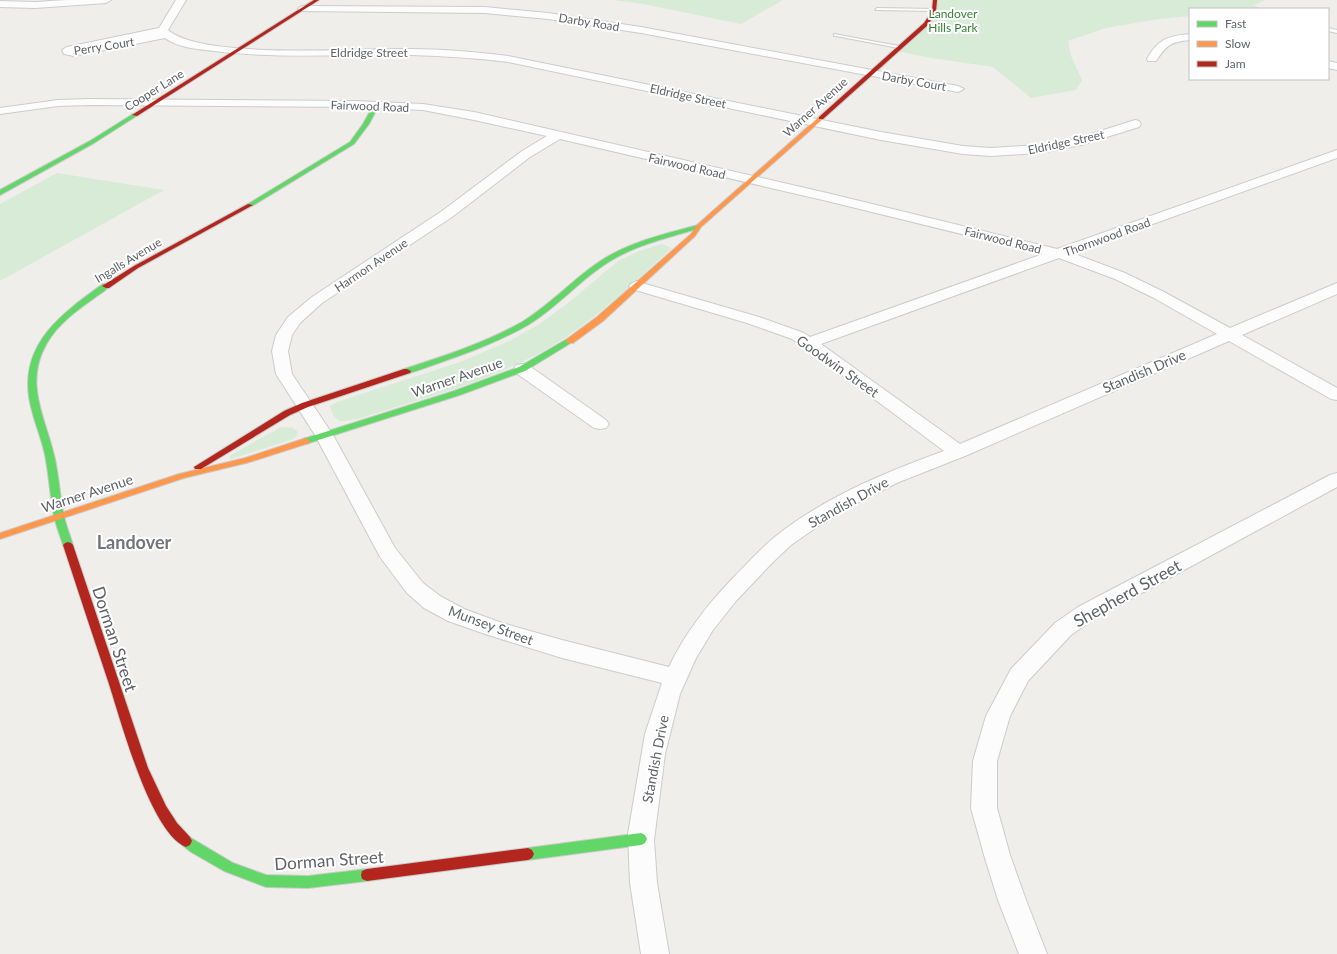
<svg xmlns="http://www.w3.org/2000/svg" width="1337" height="954" font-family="Lato,sans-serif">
<rect width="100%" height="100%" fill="#efeeea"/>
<path fill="#d8ebd6" d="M614 0H783L741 24 643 4Z
M934 0H1266L1254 5 1261 9H1190V16L1152 20 1106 28 1068 41 1071 56 1082 80 1076 90 1031 98 993 67 931 58 896 51 931 18Z
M57 173 164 190 0 281V204Z
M662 244 670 247 671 249C637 279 604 312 566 337 505 378 431 395 361 418L346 421H339L333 415 330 406 337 402 463 361 509 341 538 325 568 303 618 261 639 251Z
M281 427 293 428 297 431 298 435 293 439 231 459 229 456Z"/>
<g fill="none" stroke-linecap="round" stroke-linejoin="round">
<defs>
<path id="lane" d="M877 8 935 9 937 10 935 11 875 10Z
M1328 28 1337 30V33L1328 31Z
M834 34 899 46 901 47 899 48 836 36H834Z"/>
<path id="street" d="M66 0H111L106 3 35 8 0 7V1L35 2Z
M176 0H186L168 30C202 60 360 48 411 49 443 49 476 52 508 56L881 132 963 146 991 148 1040 145 1075 139 1135 120 1139 121 1141 124 1139 127 1081 145 1040 153 991 156 963 154 881 140 508 62C476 58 444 56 411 55 345 54 280 59 214 51 198 49 178 48 165 38L74 56 64 54 62 50 67 47 159 28Z
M303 6 485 7 548 13 641 27 958 86 964 89 958 92 641 33 548 19 485 13 300 11 298 9 300 7Z
M1190 34V40C1170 42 1167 45 1156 61H1148L1147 59C1158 39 1168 36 1190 34Z
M1328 61 1337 63V70L1328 68Z
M90 99 355 101 423 104 474 112 827 193 1057 249 1337 150V158L1072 253 1125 273 1164 292 1230 328 1337 283V294L1242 335 1337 388V400L1331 399 1229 341 965 456 899 482 857 503 817 527 791 545 772 563 736 601 713 630 696 658 680 694 665 754 654 840 657 883 669 954H641L630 883 628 834 645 734 662 683 562 658 488 635 448 621 424 608 407 593 380 557 315 435 276 374 272 351 276 335 288 317 312 297 442 211 522 151 547 136 474 120 423 110 355 107 90 105 58 106 0 114V108L58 100ZM560 139 827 201 1043 254 810 337 804 333 759 317 642 283 637 281 632 283 629 286 632 289 747 323 792 339 826 363 944 451C886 472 825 497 776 536 760 549 747 564 733 578 707 605 685 633 669 667L562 640 502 623 464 609 440 596 423 583 395 548 333 435 292 374 288 351 292 335 300 323 322 303 452 217 530 157ZM1059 258 1115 279 1154 298 1217 334 960 444 821 344Z
M522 364 528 365 606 420 609 424 606 428 600 429 594 428 516 373 514 369 516 365Z
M1337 473V487L1094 619 1071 635 1028 681 1010 716 997 761V808L1010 855 1026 900 1047 954H1019L998 900 984 855 971 808 973 761 986 716 1011 669 1055 623 1078 607 1330 475Z"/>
<path id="fast" d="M374 104 379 105 369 124 354 144 252 206H248V204L350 142 363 124Z
M133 114 138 115 94 143 0 195V190L90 141Z
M698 225 700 226V228C668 238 633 245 604 265 577 283 556 308 528 325 491 346 450 359 410 373H407L403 371 404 369C444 356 485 343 522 322 550 305 572 280 599 262 628 242 665 234 698 225Z
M103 284H106L110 286C105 291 98 295 93 299 76 311 58 324 47 343 23 384 46 418 55 459 59 478 60 497 64 516 66 526 70 535 73 545L71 547H65L63 545C60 535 56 526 54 516 50 496 49 475 45 455 41 436 32 417 29 397 21 342 64 312 103 284Z
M567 339H570L574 341 525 371 460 395 309 443 306 444 302 441 303 439 454 391 519 367Z
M641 833 645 835 647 839 645 843 641 845 528 860 524 858 522 854 524 850 528 848Z
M186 835 233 863 266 875 308 876 367 869 372 871 373 875 372 879 367 881 308 888 266 887 224 871 191 852 182 845 180 841 182 837Z"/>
<path id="slow" d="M819 117 824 118 701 227 695 236 603 321 573 343H567L566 341 567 339 597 317 691 234 697 225Z
M306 438 310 441 309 443 250 462 184 478 0 539V533L179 474 245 458Z"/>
<path id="jam" d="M314 0H319L137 116 132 115Z
M933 0H937L936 11 928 25 823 119H819V117L924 23 932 11Z
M248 204 253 205 138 268 109 288H106L102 286 134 266Z
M404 369H407L411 371 410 373 308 407 290 415 201 469H195L194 467 284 411 302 403Z
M68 542 71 543 73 545 148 768 166 806 177 823 190 837 192 841 190 845 186 847C150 833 120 717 108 681 93 636 78 591 63 545L65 543Z
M528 848 532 850 534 854 532 858 528 860 367 881 362 879 361 875 362 871 367 869Z"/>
</defs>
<use href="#lane" stroke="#cbcccc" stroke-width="2"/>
<use href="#street" stroke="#cbcccc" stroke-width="2"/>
<use href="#fast" stroke="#cacacb" stroke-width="2"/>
<use href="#slow" stroke="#cacacb" stroke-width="2"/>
<use href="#jam" stroke="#cacacb" stroke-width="2"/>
<use href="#lane" fill="#fdfcfc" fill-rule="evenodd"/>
<use href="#street" fill="#fdfcfc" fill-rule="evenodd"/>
<use href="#fast" fill="#63d668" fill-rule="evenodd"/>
<use href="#slow" fill="#ff974d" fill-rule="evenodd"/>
<use href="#jam" fill="#b3261e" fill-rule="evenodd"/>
</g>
<g text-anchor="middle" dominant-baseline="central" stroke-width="4" stroke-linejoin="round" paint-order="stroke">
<g font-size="12" fill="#348238" stroke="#fff">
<text x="953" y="13">Landover<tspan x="953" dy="14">Hills Park</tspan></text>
</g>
<g font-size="12" fill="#5f6368" stroke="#fff">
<text transform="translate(589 22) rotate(9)">Darby Road</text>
<text transform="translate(104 46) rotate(-9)">Perry Court</text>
<text x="369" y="52">Eldridge Street</text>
<text transform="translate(914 81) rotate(10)">Darby Court</text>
<text transform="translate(154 90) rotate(-32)">Cooper Lane</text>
<text transform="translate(688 96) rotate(12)">Eldridge Street</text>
<text transform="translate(370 106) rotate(2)">Fairwood Road</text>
<text transform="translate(815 107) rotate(-42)">Warner Avenue</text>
<text transform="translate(1066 142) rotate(-12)">Eldridge Street</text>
<text transform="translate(687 166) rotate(13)">Fairwood Road</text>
<text transform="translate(1107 237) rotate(-20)">Thornwood Road</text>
<text transform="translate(1003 240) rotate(14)">Fairwood Road</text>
<text transform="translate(128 260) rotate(-31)">Ingalls Avenue</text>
<text transform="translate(371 265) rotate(-34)">Harmon Avenue</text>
</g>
<g font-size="14" fill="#5f6368" stroke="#fff">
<text transform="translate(838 366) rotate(35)">Goodwin Street</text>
<text transform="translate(1144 371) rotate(-23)">Standish Drive</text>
<text transform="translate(457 377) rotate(-19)">Warner Avenue</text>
<text transform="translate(87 493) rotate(-18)">Warner Avenue</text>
<text transform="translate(848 502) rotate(-29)">Standish Drive</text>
<text transform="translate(491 625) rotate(20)">Munsey Street</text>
<text transform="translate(655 759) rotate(-79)">Standish Drive</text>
</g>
<g font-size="17" fill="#5f6368" stroke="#fff">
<text transform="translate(1127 593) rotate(-29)">Shepherd Street</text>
<text transform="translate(115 639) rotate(72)">Dorman Street</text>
<text transform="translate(329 860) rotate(-4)">Dorman Street</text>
</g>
<g font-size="18" font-weight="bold" fill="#70757a" stroke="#fff">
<text x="134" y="542">Landover</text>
</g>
</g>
<rect x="1189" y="8" width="140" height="72" fill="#ffffff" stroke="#bfc1c3"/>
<rect x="1197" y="21" width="20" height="6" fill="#63d668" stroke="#bfc1c3"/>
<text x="1225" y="28" font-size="12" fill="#5f6368">Fast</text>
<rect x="1197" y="41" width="20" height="6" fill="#ff974d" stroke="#bfc1c3"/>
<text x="1225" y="48" font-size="12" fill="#5f6368">Slow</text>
<rect x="1197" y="61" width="20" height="6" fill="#b3261e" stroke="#bfc1c3"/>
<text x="1225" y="68" font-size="12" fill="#5f6368">Jam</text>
</svg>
